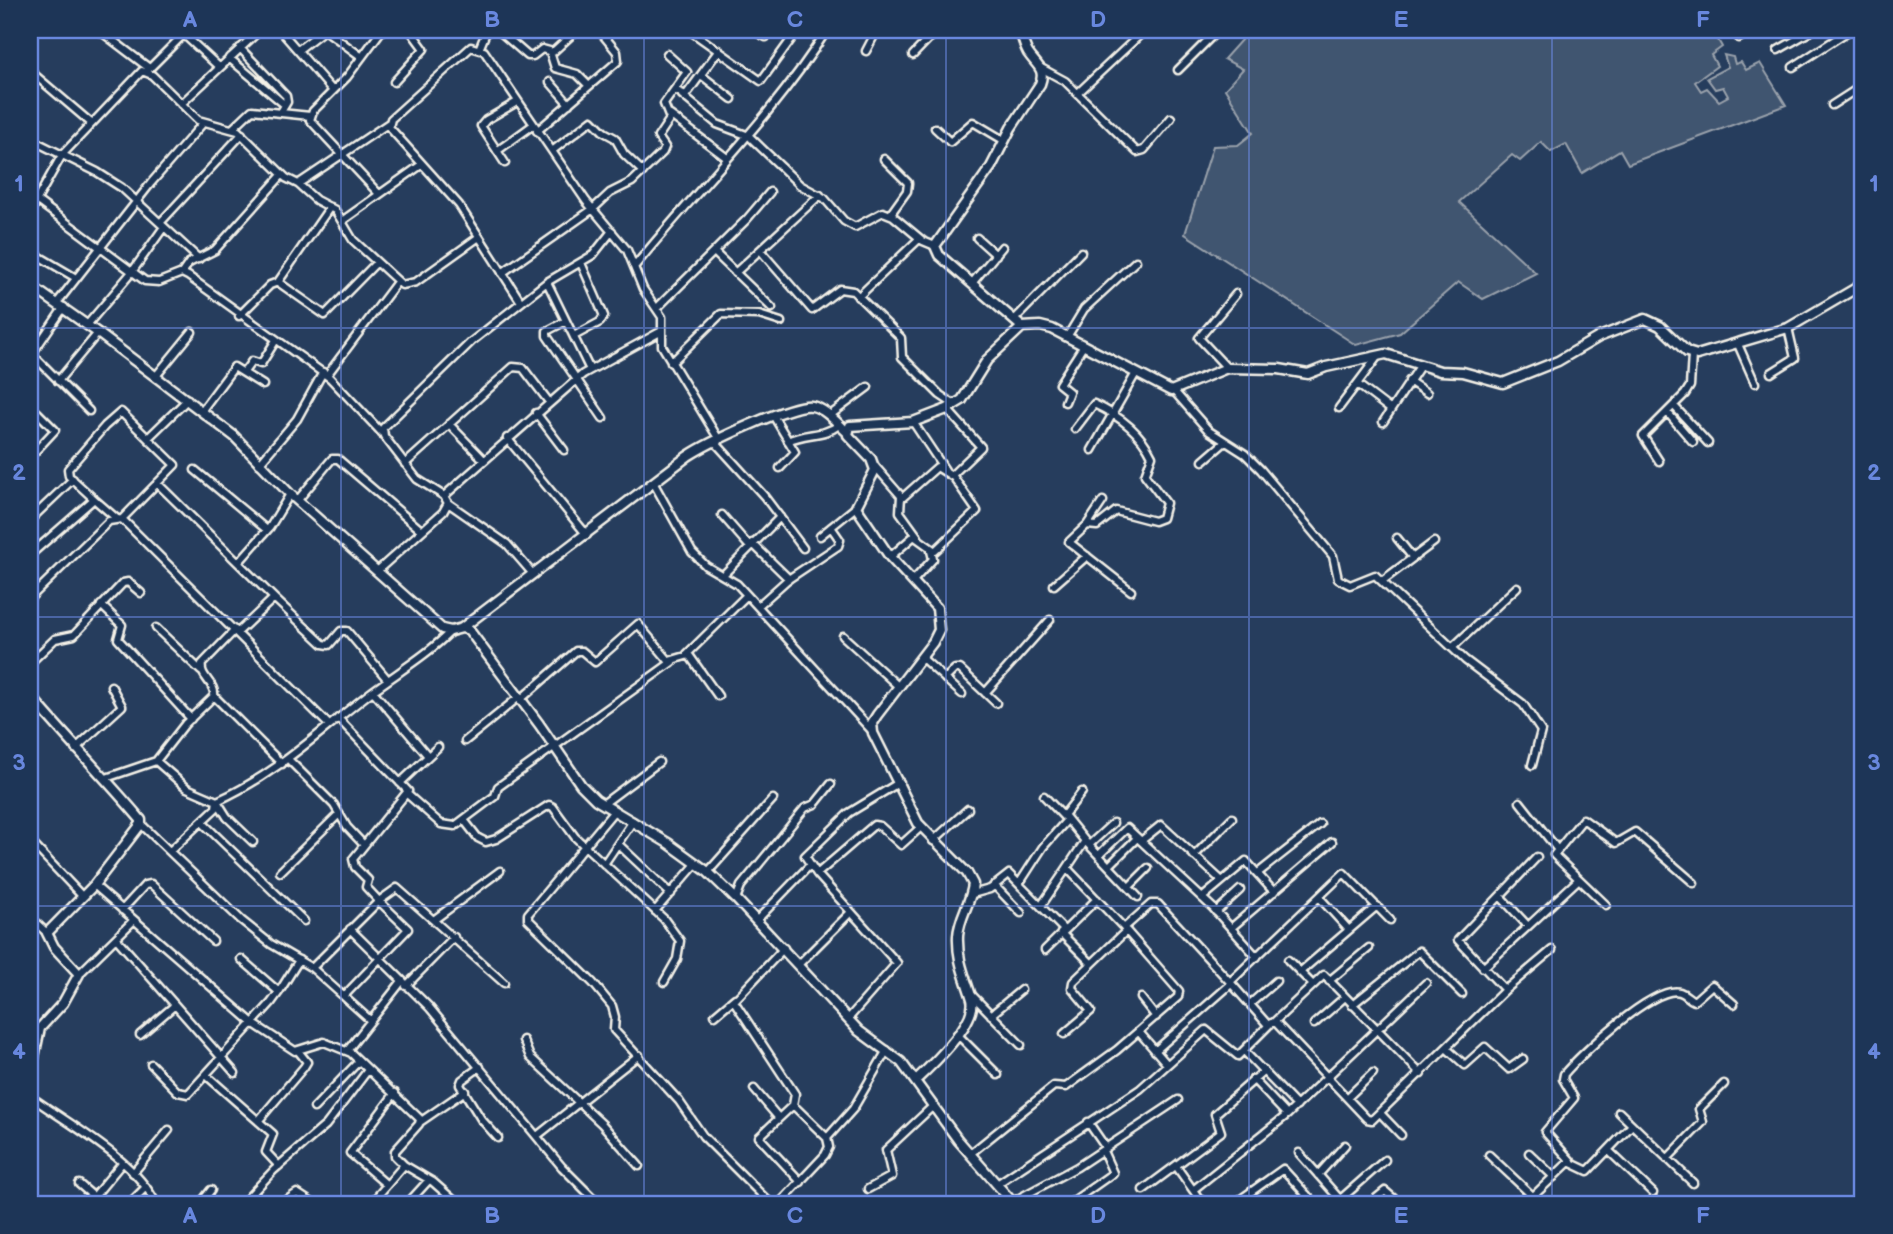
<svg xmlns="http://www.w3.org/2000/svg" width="1893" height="1234" font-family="'Balsamiq Sans',sans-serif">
<rect width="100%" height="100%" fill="#263d5d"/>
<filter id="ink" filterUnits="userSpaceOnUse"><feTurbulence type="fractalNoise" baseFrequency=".0143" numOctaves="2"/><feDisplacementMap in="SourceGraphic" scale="14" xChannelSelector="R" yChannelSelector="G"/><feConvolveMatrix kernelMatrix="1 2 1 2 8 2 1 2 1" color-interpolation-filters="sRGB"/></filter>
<g filter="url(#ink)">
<path fill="#40546f" stroke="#9aa2ac" stroke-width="2" d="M1250 30H1729L1718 40 1722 47 1711 55 1717 66 1695 82 1701 91 1707 88 1719 101 1728 96 1723 87 1715 89 1707 78 1728 67 1724 55 1733 57 1735 64 1741 62 1746 70 1760 63 1786 105 1628 164 1620 150 1582 173 1566 144 1551 152 1541 142 1520 161 1512 155 1459 202 1536 273 1483 299 1458 282 1400 333 1356 345 1185 234 1213 146 1238 145 1253 133 1225 89 1243 69 1224 59Z"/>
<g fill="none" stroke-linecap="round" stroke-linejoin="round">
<defs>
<path id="minor" d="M99 30 149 68
M179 30 219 67
M280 30 333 91
M325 30 362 57
M498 30 528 56H533L542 49 553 52 577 30
M689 30 761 81 798 30
M752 30 766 37
M919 30 930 38
M1166 30H1167
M1739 38 1752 30
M480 47 487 30
M240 48 286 96 287 102 281 112
M298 50 324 30
M1778 50 1813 30
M866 51 877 30
M550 52 555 68 577 74 589 86
M667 54 687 72 674 90
M913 55 937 30
M229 58 285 105
M1793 67 1850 30
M1041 68 1065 81 1137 152 1144 150 1171 118
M148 70 188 30
M1178 70 1218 30
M30 71 91 123
M701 75 732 99
M394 82 424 49 410 30
M550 82 569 104
M1078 93 1145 30
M682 95 717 124 749 136 800 185 824 198 844 221 855 227 883 212 893 216
M181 104 260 30
M1832 105 1863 85
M670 115 727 158
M935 128 950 142 973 122 1005 141
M232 129 252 110 310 116
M537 131 618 61 617 52 599 30
M30 139 97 172 122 188 199 259
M497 151 533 125
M552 151 592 120 604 132 615 138 624 154 643 172
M884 159 908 183 907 191 892 212 893 216 923 241 935 246
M505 163 481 126 486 120 517 102
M298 184 316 200 335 210 353 240 402 285 416 282 479 237
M379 194 310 120 313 111 347 77 382 30
M36 200 145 281 159 282 182 273 188 276 330 378 382 433
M30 212 62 155 142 71 152 75 198 120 238 131 286 178 298 184 389 123
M342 221 421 165
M160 223 242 134
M977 238 996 255
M760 250 812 310 840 289 853 291 901 338 902 357 940 395 955 405
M30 251 76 278
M714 252 772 308
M635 266C699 187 773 116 827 30
M182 273 189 263 215 250 282 175
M502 273 593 209 610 193 632 182 663 152 665 147 658 137 670 119 664 104 674 90 686 95 719 50
M735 273 820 195
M278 282 330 207
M547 282 590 370
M973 282 1002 247
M858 297 919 239
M521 302 459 205 389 127 391 119 471 47 484 51 586 201 627 250 643 289 662 317V346L718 438
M57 303 151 183 204 122
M64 307 32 354 89 411
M657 308 747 219 770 192
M239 316 270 285 278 282 325 315 376 263
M1014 320 1081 252
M566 321 547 331V336L603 418
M87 325 132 272 164 227
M574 336 600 322 604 316 581 263
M1067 337 1084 309 1136 261
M1737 342 1755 383
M671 363 721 314 759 315 781 322
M1227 368 1199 338 1236 294
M244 372 252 361 261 364 276 340
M1771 373 1795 358 1788 328
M327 375 397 282
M156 376 192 332
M58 381 98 333
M1409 381 1427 393
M1357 384 1391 410
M1173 390 1209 431 1245 454 1261 470 1333 556 1338 579 1350 585 1375 575 1465 660 1523 704 1541 731 1532 765
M1065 402 1069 392 1059 384 1084 345
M1674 406 1708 443
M1339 408 1378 356
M202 410 234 367 263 385
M1667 412 1693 442
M30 413 37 412 55 430 30 457
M536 413 564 450
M829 416 868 387
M774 417 795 452 780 468
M913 422 945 470
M1383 422 1420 366
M449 424 483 459
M1075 429 1094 404C1118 415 1140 431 1152 456L1145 475 1166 503 1162 518 1154 521 1116 511 1097 526 1087 525 1069 542 1131 591
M149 437 188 399
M507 438 587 535
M714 441 764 496 803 548
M788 441C806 432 823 437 839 425
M1092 450 1136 373
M1203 461 1225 442
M1659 461 1643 436 1685 394 1690 386 1692 355
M259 464 297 419 323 372
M405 464 513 367 523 368 549 402
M874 465 901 496 900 512 918 537
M195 470 267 530
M653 482 692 552 706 566 737 584 873 732
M157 483 274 598
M444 496 417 479 384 436 383 428 471 342 547 282 593 255 612 231
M94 499 69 476 68 469 105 426 121 412 175 465 122 519
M901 499 937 467 953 477
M297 501 332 459H338L421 530
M448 503 507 544 533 574
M722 515 749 546
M30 520 73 479
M1087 525 1103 501
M820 536 856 507
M1397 538 1413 558
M752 543 789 579
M30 555 94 499 116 518
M890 557 914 536 935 551 977 511 952 475 981 447 947 409
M239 562 270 527 290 494
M377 571 443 512 448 503 444 496 583 374 660 332
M723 575 780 517
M913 581 933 559 931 551
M1382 581 1434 542
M1054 585 1087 556
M30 598 109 521 122 519 329 725
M101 605 122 625 118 639 191 719
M758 606 787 580 838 546 840 540 831 527
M156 628 201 671
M237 633 274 598 323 644 329 645 341 631H347L388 680
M843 636 898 686
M1452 648 1517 587
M687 654 747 595
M921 657 962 694
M30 663 55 639 74 635 123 583 128 582 141 593
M945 679 955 669H960L996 703
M373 691 428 756
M985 693 1050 620
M214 696 282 764
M521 699 576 651H582L595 662 638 624 669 661 689 655 718 696
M338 718 408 791 353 859 355 867 368 880 366 887 379 901 397 888 504 983
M465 741 519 697
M75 749 122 706 111 686
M289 760 334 805 347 827 364 845
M156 761 185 724 214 696C216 683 199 677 202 664L235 630
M106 778 156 761 187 788 217 801C277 774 319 732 370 693 398 672 426 656 451 631
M400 783 438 747
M1082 792 1064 815 1085 841 1067 868 1124 928
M407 794 441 824 455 826 495 796 498 787 672 662
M1044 796 1064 817
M217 801 227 817 253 842
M1520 802 1557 849
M603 804 659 762
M614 811 528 914V919L593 983 612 1006 615 1017 614 1030 679 1101 703 1136 771 1204
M464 820 478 838 486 842 496 839 549 805 553 807 575 837 664 919 680 941 677 959 664 982
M202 822 304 921
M141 824 241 920 271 944 312 968 370 1020
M30 841 82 896
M933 841 968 809
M1085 841 1138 897
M1141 841 1161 825 1222 881
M618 844 671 894
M1089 845 1113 823
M170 851 216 808 217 801
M1099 855 1127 828 1213 908 1257 957
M1194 856 1232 818
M604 864 633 821
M1109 866 1137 838
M280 872 339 814
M708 872 773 799
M1258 873 1320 824
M817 874 874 825 880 826 901 845 921 827
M1019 884 1043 847 1067 820
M94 885 254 1024 295 1051 324 1042 351 1053 420 1119 419 1124 395 1151V1156L404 1165 374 1200
M994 885 1021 913
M1129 887 1148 868
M972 894 990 889 1009 874 1064 930
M1500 896 1527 925
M1319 897 1349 930
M1202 898 1246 861 1274 892
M736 899 741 886 805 808 815 804 831 784
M1606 905 1554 855 1583 819 1616 843 1635 832 1694 883
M1041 906 1067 868
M122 910 145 885 151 884 213 941
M655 911 696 864
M1216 912 1240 890
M435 919 500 871
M757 920 810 865
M30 926 34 921 47 933
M1231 928 1332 842
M350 929 429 1007 562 1167 599 1204
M1061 933 1092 964
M116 938 235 1073
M784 948 734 1001 795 1094 793 1105
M1045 950 1097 899
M1288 960 1312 984
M799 964 851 912
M312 968 379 901 408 929 345 995
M1483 968 1579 879
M1300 972 1377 906
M79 974 133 921
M1329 981 1369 948
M1230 982 1268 1025
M406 986 454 937
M1505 990 1458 940 1537 857
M279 992 299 960
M971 994 1021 1045
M1141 998 1156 1017
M1250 1004 1276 981
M1352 1005 1419 951 1462 994
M715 1015 735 998
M991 1015 1021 990
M848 1019 897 963 817 874 805 856 849 813 900 782
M1274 1022 1324 975 1421 1074
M1314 1024 1345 997
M30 1030 38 1034
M1139 1032 1166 1063
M957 1034 998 1075
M1064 1034 1091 1011 1072 988 1073 982 1126 931
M140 1035 175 1005
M523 1040 530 1057 602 1124 639 1166
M1446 1048 1465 1065 1485 1047 1509 1069 1523 1059
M347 1051 402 981
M1155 1051 1231 984
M1244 1051 1297 1106
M151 1064 178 1092 188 1094 271 1003 279 992 241 959
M480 1067 462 1080 460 1085 481 1119 498 1138
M206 1075 273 1134 266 1152 279 1166
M1253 1079 1287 1115
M754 1089 777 1116
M1347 1098 1373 1073
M30 1099 37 1101C74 1127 137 1162 156 1204
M314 1108 359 1061
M1619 1112 1693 1183
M1380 1113 1401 1135
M259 1120 304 1067 307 1062 299 1052
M420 1122 465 1091
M1088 1122 1106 1148
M537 1136 639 1055
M1608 1150 1653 1193
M1299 1153 1344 1204
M1529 1153 1554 1177
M970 1154 1054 1086 1066 1087 1117 1050 1178 997 1179 991 1124 928 1151 904H1158L1230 982 1344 873 1390 920
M1489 1155 1541 1204
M1667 1159 1703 1122 1699 1109 1724 1084
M1571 1161 1545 1132 1574 1098 1563 1079 1564 1074C1580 1055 1654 984 1680 992 1686 994 1689 999 1694 1001L1712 985 1734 1004
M404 1165 433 1182 458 1204
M1176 1166 1203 1204
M133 1173 169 1130
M1318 1175 1345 1145
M801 1182 759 1137 793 1105 827 1138
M79 1184 94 1197
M997 1184 1140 1089 1206 1030 1238 1056 1271 1023H1276L1367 1119 1372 1120 1505 990 1552 950
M387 1185 350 1153 395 1093
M868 1189 892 1176 886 1150 933 1106
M1143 1190 1221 1132 1215 1114 1264 1071
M1193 1190 1287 1115 1426 983
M1012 1202 1077 1167 1178 1100
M88 1204 122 1163
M129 1204 146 1187
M200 1204 211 1190
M242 1204 274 1170 326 1125 368 1070
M281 1204 297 1193 314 1204
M407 1204 428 1181
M695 1204 697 1202
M779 1204 825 1155 829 1147 827 1138 853 1109 887 1050
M813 1204 814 1203
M1069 1204 1113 1173 1103 1151
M1234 1204 1283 1169 1315 1204
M1295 1204 1307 1195
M1335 1204 1385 1160
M1369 1204 1385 1191 1400 1204
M1525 1204 1569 1162 1588 1171 1632 1125"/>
<path id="tertiary" d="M1020 30C1022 37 1024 46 1028 53 1036 65 1046 69 1040 84L1011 128 991 167 935 246 939 255 1022 327
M30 285 98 333 234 436 290 494 442 629 451 631 462 628 469 630 539 724 581 785 596 800 668 843 708 872 736 899 859 1031 901 1062 958 1140 1014 1204
M462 628 688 456C706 444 793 402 812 406 826 409 837 423 847 432
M30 695C66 738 105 777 141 820V824L94 885 47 933 54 947 79 974 63 1003 40 1028 30 1077
M915 1081C931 1066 978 1022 972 999 965 976 957 961 958 936 959 917 971 903 973 884L967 873 918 823 873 733 872 723 877 715 933 642 939 630 937 608 890 557 856 507 875 470 871 459 848 435 850 426 913 422 947 409 962 400 987 360 1022 327 1040 326 1052 329 1171 391 1227 368 1279 369 1308 374 1326 367 1386 354 1440 371 1463 372 1503 383 1558 361 1599 337 1645 319 1660 326 1687 352 1697 355 1788 328 1863 284"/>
</defs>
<use href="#minor" stroke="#f4f1e8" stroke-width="11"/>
<use href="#tertiary" stroke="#f4f1e8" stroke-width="13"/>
<use href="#minor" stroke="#1d3557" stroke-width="6"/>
<use href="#tertiary" stroke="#1d3557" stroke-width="8"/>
</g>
</g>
<path fill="none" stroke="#6887de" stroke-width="2" stroke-opacity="0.55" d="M341 30V1204M644 30V1204M946 30V1204M1249 30V1204M1552 30V1204M30 328H1863M30 617H1863M30 906H1863"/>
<rect width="1893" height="1234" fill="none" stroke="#1d3557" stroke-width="77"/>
<rect x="38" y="38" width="1816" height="1158" fill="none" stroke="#6887de" stroke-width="2.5"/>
<g font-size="23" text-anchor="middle" font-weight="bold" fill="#6887de">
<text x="190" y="27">A</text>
<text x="492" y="27">B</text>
<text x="795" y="27">C</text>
<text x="1098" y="27">D</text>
<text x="1401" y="27">E</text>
<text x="1703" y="27">F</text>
<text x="19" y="191">1</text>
<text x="1874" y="191">1</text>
<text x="19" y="480">2</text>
<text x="1874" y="480">2</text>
<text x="19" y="770">3</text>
<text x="1874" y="770">3</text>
<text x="19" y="1059">4</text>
<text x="1874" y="1059">4</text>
<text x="190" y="1223">A</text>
<text x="492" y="1223">B</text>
<text x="795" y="1223">C</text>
<text x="1098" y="1223">D</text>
<text x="1401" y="1223">E</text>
<text x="1703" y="1223">F</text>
</g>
</svg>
